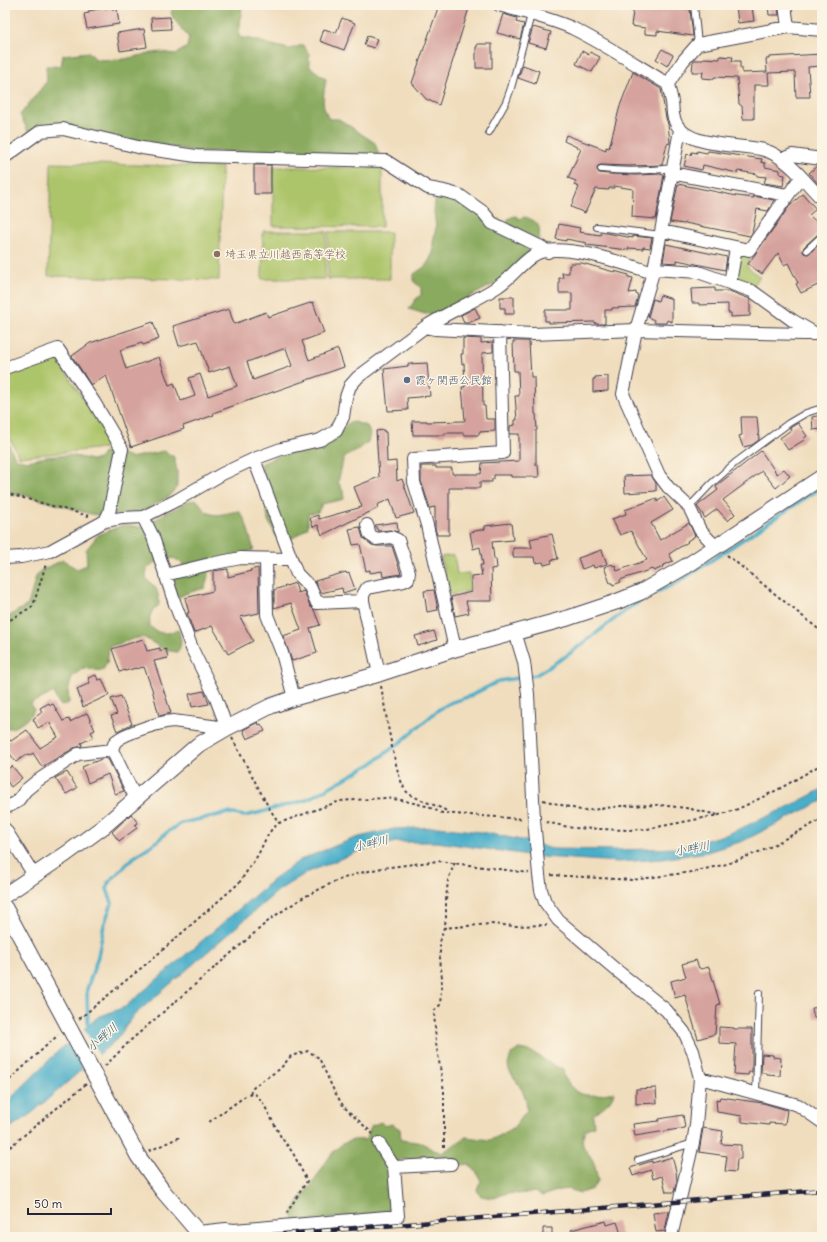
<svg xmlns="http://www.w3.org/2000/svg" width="827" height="1242" font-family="Delius,'Klee One',sans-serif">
<rect width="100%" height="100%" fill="#fcf5e5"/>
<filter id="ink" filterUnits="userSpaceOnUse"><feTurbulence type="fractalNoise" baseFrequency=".025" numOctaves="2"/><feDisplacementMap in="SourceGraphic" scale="8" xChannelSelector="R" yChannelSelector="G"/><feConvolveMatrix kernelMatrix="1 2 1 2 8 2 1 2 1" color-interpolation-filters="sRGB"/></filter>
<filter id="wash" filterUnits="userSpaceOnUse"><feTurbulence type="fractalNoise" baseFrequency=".012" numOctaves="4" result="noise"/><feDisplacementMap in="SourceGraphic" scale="16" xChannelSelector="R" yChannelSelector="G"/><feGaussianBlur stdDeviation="0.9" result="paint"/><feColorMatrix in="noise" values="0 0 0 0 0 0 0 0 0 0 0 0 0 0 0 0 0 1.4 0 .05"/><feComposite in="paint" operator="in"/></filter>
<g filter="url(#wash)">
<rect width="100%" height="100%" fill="#f0ddbd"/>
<path fill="#adc56a" stroke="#687452" d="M51 163 222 167 219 280 48 276Z
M273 167 382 168V227L273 226Z
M263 231H326L325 279H262Z
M328 232H390V279H328Z
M743 253 752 255 746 266 760 277 752 287 738 283 735 278 738 256Z
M55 355 114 447 19 457 5 429V374Z
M454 555 457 574 469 573 470 591 449 595 441 557Z"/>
<path fill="#8aaa5e" stroke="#56664c" d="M176 5H242L239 37 259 41 271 45 290 49 303 45 309 54V66L326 79C324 94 320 105 329 119H339L375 143 379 155 195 151 134 141 60 124 28 131 20 115 47 81 46 66H61L63 55 89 52 96 60 125 59 146 54 161 52 176 54 187 47 189 38 173 18 171 12Z
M441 193 508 224V219L512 217 516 216 519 219 525 217C528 218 531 219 534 221 543 226 539 241 536 248L502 280 438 313 425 314 409 309 416 299 421 295V287L414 282V274L426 266 433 253V243L436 227 434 212 435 200Z
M354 422 367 426 370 434 368 442 357 451 346 456 343 461 338 482 343 491 344 499 322 504 318 512 308 514V527L293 538H277L268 520 261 464 291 450 342 430 348 423Z
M5 438 16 459 28 461 45 457 70 455 92 460 99 459 104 452 117 451 130 458 164 451 174 457 177 471V487L167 498 140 512 102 516 91 514 24 495H5Z
M197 500C200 503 203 509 207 512 215 518 229 512 239 511L245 520 254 550 245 552 231 565 209 571 205 588 187 593 177 598 170 580 179 576 183 564 174 558 154 563 147 569 146 578C157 590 158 587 159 605 150 613 149 614 150 626 159 635 167 635 178 629 181 638 183 645 177 652L165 650 143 637 133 639 109 647 107 663 102 671 83 668 72 677 68 691 69 703 61 706 56 699 54 692 47 696 31 703 34 710C29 719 16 730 5 728V619L17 611 28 605 36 577 40 571 63 560 77 569 87 565 86 550 98 535 123 525 141 527 158 518 165 513 181 506 188 501Z
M520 1049C533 1051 536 1054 546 1061 551 1065 557 1067 563 1069L564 1077C568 1081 570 1086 574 1090 586 1099 601 1094 614 1092 611 1104 602 1107 593 1115L594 1126 586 1129C576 1150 590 1149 595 1166 596 1171 597 1176 598 1181L592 1189 580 1193 569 1189 559 1190 543 1196 535 1192 518 1194 507 1193 494 1198 481 1196 477 1190 481 1181 477 1173 469 1164 461 1165 452 1160 430 1161 402 1159 387 1170 391 1179 392 1208 385 1213 297 1222 292 1215C295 1204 303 1197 310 1187 320 1174 328 1154 341 1145 349 1140 356 1139 365 1140L368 1135 371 1126 381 1122 385 1126 392 1124 400 1129 401 1140 423 1143 431 1149 442 1153 466 1137 490 1140 499 1136 513 1128 527 1110 526 1100 522 1090 509 1070 508 1065 511 1054Z"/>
<path fill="#4aaec9" stroke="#366882" d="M822 789V801L743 841 707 852 662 859 619 862 543 857 437 842H396L357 852 306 873 279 890 132 1017 118 1038 32 1113 5 1131V1108L13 1096 56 1053 98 1017 125 1007 275 878 300 860 355 838 394 829 438 827 481 832 526 841 552 849 619 850 676 848 728 834 790 806Z"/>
<path fill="#f0ddbd" d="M83 1027 100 1057 84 1070 69 1039Z"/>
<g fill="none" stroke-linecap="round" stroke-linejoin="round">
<path stroke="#4aaec9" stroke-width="3.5" d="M88 1029 87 989 98 956 104 925 112 903 107 889 108 883 133 858 156 842 166 833 182 823 228 813 245 816 258 813 306 800 319 793 371 764 402 741 438 710 450 703 470 696 499 681 536 675 569 654 629 608 652 594 677 583 822 487"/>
</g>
<g id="blocks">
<path fill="#d5a29d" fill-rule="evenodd" d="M439 5H470L439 105 426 99 412 83Z
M634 5H686V9H690L693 36 657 31V35L645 34V28L631 26Z
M736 5H750V7H752L754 21 738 23Z
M768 5H778L779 15H769Z
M112 7V9H117L119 24 87 29 84 14 89 13 88 11Z
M503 14 517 18 516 22 524 24 520 39 497 33Z
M170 17 171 29 152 30 151 18Z
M342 18 355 23 344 50 320 41 324 29 336 33Z
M533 27 551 32 546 48 528 43Z
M144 29 147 47 120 51 117 33Z
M367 36 377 39 374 48 364 45Z
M477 44H492V68H476V47H477Z
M662 49 673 55 667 66 656 59Z
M582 51 589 55 590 52 600 57 592 72 576 64Z
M822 54V66L808 67 810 97H796L795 72 768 73 769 85H754V119H743L742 106 739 104 737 78 714 77V79L702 78 703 72H692L693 62 694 60H703L704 58 720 59V56L733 57 732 61H740V68H742V73L767 72 766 59H769V57Z
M523 65 539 71 535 84 518 78Z
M633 72 661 89 666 118 668 124 670 143 667 144 662 165 628 166 601 165 598 166 597 169 599 173 609 174 637 175 660 174 664 175 656 219 632 217 633 189 614 186V188H609V190L596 189 585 213 571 207 579 187 574 185 576 181 568 178 581 149 564 141 566 135 606 150V147L609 148 620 106Z
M697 151 707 153 708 151 762 159 761 162 765 163V167L780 170V174L785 175 783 186 764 183 766 177 757 176V174L738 171 737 173 703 165 702 170 684 166 687 154 691 155 692 152 697 153Z
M254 165H271V194H254Z
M817 166 822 172V188L809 173Z
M678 184 737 196 754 198V196L774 200 768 211 757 209 752 233 750 236 685 223 684 224 670 222Z
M803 194 816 209 809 215 822 227V232L819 233 804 247 803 251 804 253 808 254 822 242V283L801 293 796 284 798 283 788 263 784 265 778 253 762 274 748 264 791 204Z
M559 224 580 228 579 232 601 235V232L633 238V236L652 238 650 248 643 247V249L628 248V250L586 245 587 243 566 239V241L556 239Z
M666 244 727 257 725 270 677 260V263L663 262Z
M571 263H582L614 272V271L629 275 628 277 633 278 629 293 636 292V294L638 295 635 307 612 308V310H605V324H596L595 322 549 323V321H545V310H572V293H559V278H563L562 273H569V265H571Z
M715 288V291H729L750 299V316L731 317V313H728V304L699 305V303H692L691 289Z
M660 295 672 299V322L667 320 666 323H656L654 322V320L648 317 653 299 658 301Z
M500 297H514V314H505V308H500Z
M313 302 324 333 302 341 309 360 338 349 344 367 213 413 214 415 183 426 184 429 131 447 106 375 91 385 72 356 90 343 153 322 159 339 143 345 142 343 120 350 126 369 159 357 169 385 174 383 181 401 195 396 189 378 200 374 208 396 237 386 230 366 209 373 198 341 179 346 173 326 229 309 234 324 266 312 268 317ZM286 348 292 366 253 380 247 362Z
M475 308 480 318 468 323H464L461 315Z
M463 338 481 339V343L493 342V352L482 353 483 406H485L486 419H495V431L479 432V435H464V433H445V435H413L412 421H427V422L464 421 465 420 462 387H465L464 363 462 364 461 354H463Z
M513 341H529L531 377H534L535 414H536L537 430H536V465H538L539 477H511V475H494V479H492V482H480V488H449V535H437L435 528V507L430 508 421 481V466H436V468H452V474H481L482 463 519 461V434H510V426L515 425V420H517L515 396H519L518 371H514Z
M427 363 430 396 407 398 408 410 388 411 384 369 408 366V364Z
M608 376V391L593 392V379H595V377Z
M822 415V429L813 430 812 417Z
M741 417H757L759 440 752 445 743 447 739 436 742 435Z
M798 423 807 436 803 439 804 440 788 450 780 438 791 430 790 428Z
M384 430V432H386L387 462 396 461 397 481 402 479 414 513 396 518 390 499 377 505 378 508 322 535 318 525 313 527 310 518 318 515 319 519 362 507 354 487 379 477 376 431Z
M761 451 777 474 784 469 790 476 776 488 762 471 723 500 735 514 728 521 717 509 705 518 697 506 718 490 716 487 717 485Z
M651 475 656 483V491L625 493 624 476Z
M664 497 673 510 651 523 660 540 689 523 695 536 687 541 688 542 669 554 673 561 662 566 663 567 654 571 652 569 620 580 621 582 613 585 612 583H610L604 567 612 564 613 566 615 565 617 571 647 560 631 531 620 535 612 519 626 514 625 510 657 498V502Z
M397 522 398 532 390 530 378 531 375 525Z
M511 523 513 540 492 542 494 559H496L497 568 491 569 492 601H466L469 613 455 616 451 597 471 592V576L482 575 480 565H483L480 547 473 549 470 532 485 529V526Z
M360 527 363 538 372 545 377 546H392L401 574 383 577 382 571 370 573V570L366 571 360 544 353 545 349 529Z
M552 534 558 559 551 560 552 563 544 565 543 562 535 563 534 557H513V548H532L530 539Z
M602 550 607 564 594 568 593 565 582 569 578 558Z
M258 568 259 613 240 617 253 641 228 654 212 626 194 633 187 613H189L185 598 213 591V571L228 569V577L251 571 250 570Z
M346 572 347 574 349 573 355 589 343 593 342 588 321 593 315 581Z
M295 583 298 593 304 591 310 606 314 610 320 625 310 628 317 653 292 661 283 636 301 630 291 603 274 608V590Z
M434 590 438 610 427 612 424 591Z
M434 631 437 640 418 646 415 636Z
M143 639 147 651 160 648V651L166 649 168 658 154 661 171 713 159 716 152 689 144 667 136 669V668L125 671V670L120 672 112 649Z
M96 675 98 680 102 679 109 695 83 707 77 689 90 683 88 678Z
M204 691 209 704 192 707 189 694Z
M121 696 132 724 117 731 111 716 117 714 111 699Z
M49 703 50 705 53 704 63 721 69 719 70 722 87 713 95 730 91 732 94 737 81 743 82 746 74 748 42 767 33 753 28 756 27 754 16 762 5 747V744L10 740 11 741 27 730 40 748 58 737 49 722 38 728 33 719 42 712 40 708Z
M258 722 259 725 261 724 265 731 247 739 243 730Z
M104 758 108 759 124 791 115 794 108 774 88 783 82 767Z
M12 766 22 778 11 787 5 779V771Z
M67 772 77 788 66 794 55 778Z
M131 814 138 823 135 825 137 828 119 841 112 832Z
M696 960 699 968H700L701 969 709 967 720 1004 717 1005 715 1034 698 1039 685 995 675 998 671 981 686 977 682 964Z
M822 1007V1017L814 1018 812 1008Z
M719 1027 734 1028V1029H752V1072H749L748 1075 734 1074 736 1044 719 1043Z
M762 1054 773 1055V1057L781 1058 780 1076 767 1075V1073H761Z
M656 1088 657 1103 636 1104V1089Z
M720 1097 763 1103 787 1110 785 1124 769 1123V1125L742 1122V1116L717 1112 716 1099 719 1100Z
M683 1115 685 1128 635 1136 633 1124 659 1121V1119Z
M703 1128 723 1131 721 1144 741 1145V1159H737L736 1172 725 1171 727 1156 699 1152Z
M672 1157 676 1171 677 1181 674 1192H666L662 1176 653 1179 651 1170 633 1176 630 1168 652 1161V1163Z
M669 1211 665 1231 656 1232 653 1213Z
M606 1221 607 1225 617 1222 622 1237H574L571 1230Z
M543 1228H552V1237H543Z"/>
</g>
</g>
<g filter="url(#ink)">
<use href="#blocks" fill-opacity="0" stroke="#413e4e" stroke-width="1"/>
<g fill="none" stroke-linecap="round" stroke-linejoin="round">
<defs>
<path id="service" d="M694 5 698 44
M489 132 506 102 511 88 531 15
M601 169C625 172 648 171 672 168
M597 227 661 235
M807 250 822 236
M689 507 711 484 735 463 789 423 806 413 822 408
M756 1094 759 993
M638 1160 693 1143"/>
<path id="minor" d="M499 5C523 12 549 18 572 28 605 44 636 65 668 84 669 90 671 96 672 102 673 107 672 113 674 118 682 149 738 143 764 150 788 157 805 182 822 199
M785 5 788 27
M668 84 683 61 698 44 788 27 822 30
M680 130 654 269 636 330 623 394 659 475 668 487 689 507 700 530 716 547
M5 157 41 131 63 129 142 148 196 156 386 161 428 188 444 191 459 195 483 212 492 223 541 247 548 252
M782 159 792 155 822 159
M671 173 787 195
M662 231 749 250 801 177
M654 269 698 272 752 291 792 320 816 334
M730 283 736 248
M425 327C448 312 474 302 497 287 511 278 520 264 534 255 559 240 626 264 653 273
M5 368 58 349 94 402 122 449 109 513 105 521
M254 459 295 569 297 574 310 587 317 603 363 601
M143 517 153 537 175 604 193 651 215 696 227 728
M367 525 370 535 376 539 391 537 398 540 409 572 408 579 404 581 367 588 363 595V601L379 674
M5 558 21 557 50 551 105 521 122 518 143 517 177 500 222 474 254 459 281 449 320 440 336 431 343 417 346 397 350 386 358 377 425 327 435 329 532 334 636 330 804 334H816L822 331
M266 559 267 615 282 653 294 698
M165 575 210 564 241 558 291 559
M515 632 524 662 528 694 534 819 539 875 541 890 545 902 558 920 615 969 666 1010 684 1032 693 1051 700 1078 696 1125 693 1143 671 1237
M455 649 427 525 414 482 413 459 503 453 500 332
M112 750C113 747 114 743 116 741 125 733 160 722 173 721L227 728
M5 808 17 802 26 790 37 781 78 754 112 750 136 799
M5 829 34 875
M700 1078 798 1105 822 1122
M394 1167 451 1164
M198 1232 226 1229 234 1230 398 1216 394 1167 379 1143"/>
<path id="tertiary" d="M5 895 66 854 103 827 198 745 227 728 271 706 294 698 379 674 455 649 568 618 616 602 641 592 688 565 822 477
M5 908 138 1156 162 1190 198 1232 200 1237"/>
</defs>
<use href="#service" stroke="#413e4e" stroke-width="8"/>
<use href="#minor" stroke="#413e4e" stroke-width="14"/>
<use href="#tertiary" stroke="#413e4e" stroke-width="17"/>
<path stroke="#413e4e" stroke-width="2" stroke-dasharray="3 3" stroke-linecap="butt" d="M5 493 89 516
M727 555 822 632
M5 623 33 606 46 564
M381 686C385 706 395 780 407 792 414 799 438 805 448 812
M232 738 269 808 279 823
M543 800 584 811 621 806 659 805 686 808 718 815
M546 822 573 828 627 830 647 829 719 815 738 809 781 788 822 764
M551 875 632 880 692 872 727 864 764 850 822 819
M443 928 490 924 516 926 547 925
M79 1019 151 960 239 883 258 855 267 836 272 829 279 823 340 801 385 798 401 800 426 806 442 813 523 819
M105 1066 131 1040 273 917 304 897 336 881 356 874 382 868 438 861 529 873
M5 1084 58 1035
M250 1094 252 1089 260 1082 280 1069 291 1056 308 1051 319 1058 334 1091 344 1107 373 1134
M209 1122 247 1095 255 1094 262 1101 281 1137 293 1153 307 1181 286 1214
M444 1148V1091L436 1043 434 1011 440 1005 442 978 440 958V942L446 920V900L448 880 455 862
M5 1151 86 1084
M149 1151 178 1138H181"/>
<use href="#service" stroke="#fff" stroke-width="6"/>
<use href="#minor" stroke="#fff" stroke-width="12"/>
<use href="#tertiary" stroke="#fff" stroke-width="15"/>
<defs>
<path id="rail" d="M250 1237 822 1190"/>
</defs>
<use href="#rail" stroke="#22223b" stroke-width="4.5"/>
<use href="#rail" stroke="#fcf5e5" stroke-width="3" stroke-dasharray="9" stroke-linecap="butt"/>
</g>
</g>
<circle fill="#8d6e63" stroke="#fcf5e5" stroke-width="1.5" cx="217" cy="254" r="4"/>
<circle fill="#5c6f8a" stroke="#fcf5e5" stroke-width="1.5" cx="407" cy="380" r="4"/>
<g text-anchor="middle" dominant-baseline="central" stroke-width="3" stroke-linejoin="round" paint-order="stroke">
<g font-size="11" fill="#785e54" stroke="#fcf5e5" text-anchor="start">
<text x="225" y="254">埼玉県立川越西高等学校</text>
</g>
<g font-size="11" fill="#4e5e75" stroke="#fcf5e5" text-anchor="start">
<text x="415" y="380">霞ヶ関西公民館</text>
</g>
<g font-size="12" font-style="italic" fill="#325a74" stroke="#fcf5e5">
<text transform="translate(371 843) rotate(-13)">小畔川</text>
<text transform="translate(692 848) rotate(-11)">小畔川</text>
<text transform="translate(102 1037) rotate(-41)">小畔川</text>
</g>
</g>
<rect width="827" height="1242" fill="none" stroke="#fcf5e5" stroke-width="20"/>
<path d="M28 1208v6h83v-6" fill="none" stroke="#22223b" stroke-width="2"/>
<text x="34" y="1208" font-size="12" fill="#22223b" stroke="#fcf5e5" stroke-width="3" paint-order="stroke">50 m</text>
</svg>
